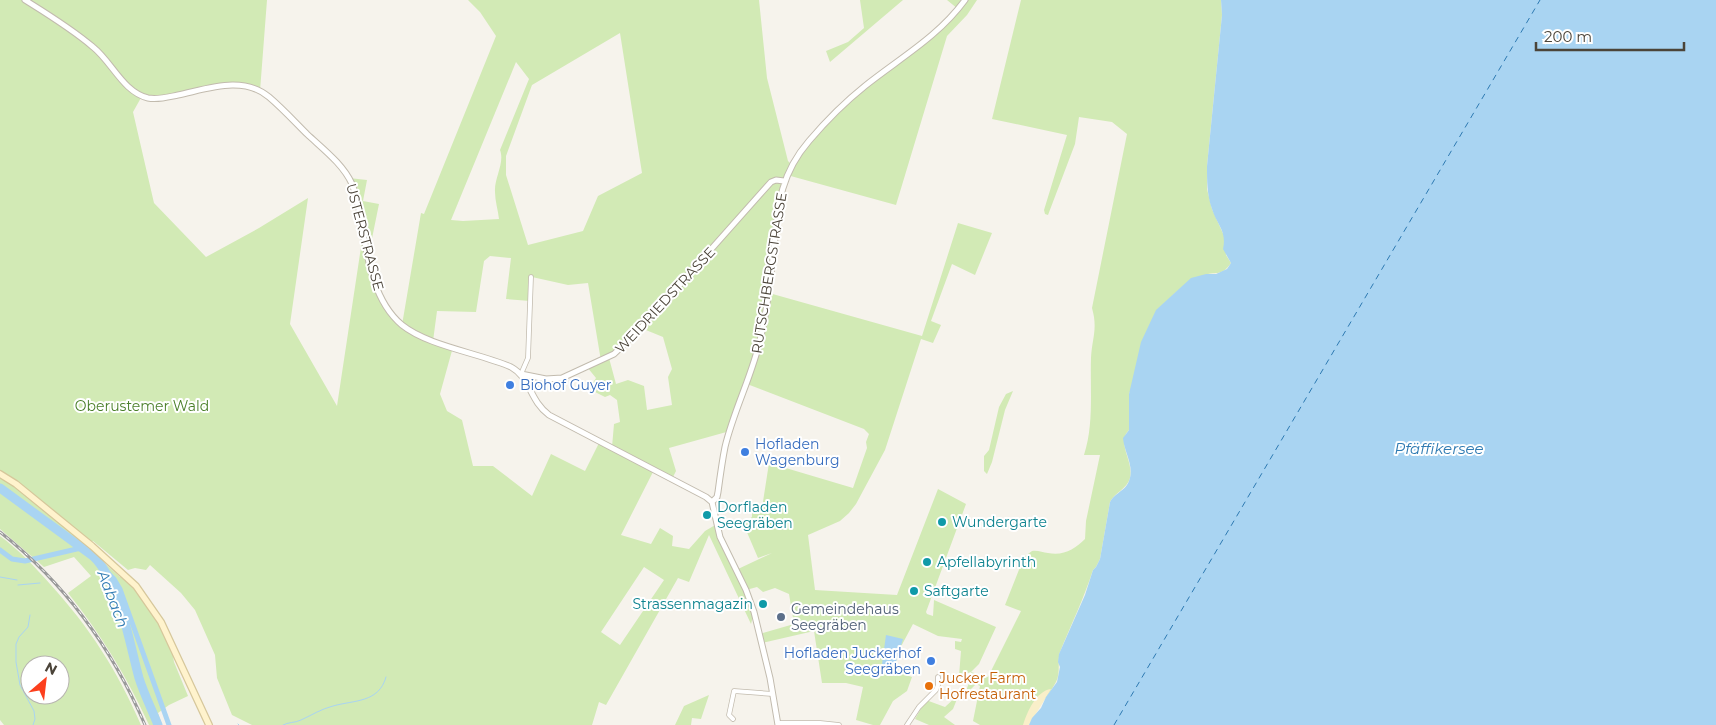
<svg xmlns="http://www.w3.org/2000/svg" width="1716" height="725" font-family="Montserrat,sans-serif">
<rect width="100%" height="100%" fill="#f6f3ec"/>
<path fill="#d2eab5" fill-rule="evenodd" d="M0 0H267L260 91 231 85 166 98 142 96 133 112 154 203 206 257 259 228 308 198 290 324 337 406 363 234 349 178 367 180 363 201 379 204 368 258 378 290 402 325 421 213 424 214 496 36 480 12 468 0H759L767 78 788 161 792 165 834 113 920 46 958 9 947 0H977L967 15 947 36 896 205 787 175 784 181 769 293 922 336 958 223 992 233 975 275 952 264 931 321 941 325 933 343 921 339 885 450 856 504 849 513 840 521 808 535 815 590 897 595 938 489 966 504 926 612 927 614 933 616 934 600 996 627 979 664 971 672 988 677 1021 611 1005 605 1024 557 1032 551C1038 550 1043 553 1048 553 1064 556 1075 549 1085 539L1086 521 1100 455H1084C1094 424 1090 390 1091 358 1092 338 1098 329 1092 308L1127 134 1112 122 1079 117 1075 144 1048 215 1045 214 1044 210 1067 135 992 119 1021 0H1221L1222 15 1207 166V189L1212 209 1225 238 1226 255 1231 263C1221 278 1215 270 1203 276 1189 282 1177 290 1167 301L1129 394V430C1116 443 1134 461 1130 478 1127 489 1115 492 1110 502L1100 559 1096 567 1093 570C1084 598 1071 625 1060 652 1057 660 1061 672 1056 682 1048 697 1035 709 1029 725H980L973 721 980 686 976 684 964 696 972 675 971 672 959 676 961 651 955 649V641L961 642 962 639 938 636 913 624 897 654 895 671 912 677 907 691 893 701 880 725H873L856 720 863 687 846 683H822L814 631 762 643 759 634 794 624 789 594 775 588 763 592 757 587 746 590 754 612 751 624 709 535 689 582 678 578 606 705 599 702 592 725H252L232 715 217 678 215 655 195 610 181 593 150 565 146 570 135 568 128 570 93 541 82 548 89 549 120 577 124 574 170 639 174 662 188 696 169 705 158 713 162 725H149C127 677 101 634 68 593L91 576 74 557 44 567 0 529ZM620 33 642 173 598 196 583 231 528 245 506 175V156L532 85ZM516 62 529 79 500 150C505 163 494 178 495 192 495 201 498 210 499 219L463 221 451 220ZM490 256 511 258 506 299 530 301 532 277 568 285 588 283 601 361 587 367 596 378 589 389 605 397 610 395 617 400 620 422 614 424 612 447 600 441 585 471 551 454 532 496 493 466H473L462 420 447 411 440 394 453 347 433 341 437 311 476 312 484 261ZM641 328 663 337 672 369 668 377 672 405 647 410 644 386 628 380 616 384 609 358ZM747 384 864 429 869 434 866 442 867 448 853 488 769 463 762 508H752V517L743 523 758 558 772 553 738 569 743 583 720 537 717 524 705 531 689 549 672 546 673 536 660 528 651 544 621 535 654 470 672 479 676 471 669 448 730 431ZM644 567 664 580 620 645 601 632Z
M860 0H903L830 62 826 51 848 42 864 28Z
M1013 391 1005 410 992 462 987 474 984 471V456L989 450 999 407 1006 394Z
M0 536C19 550 34 566 50 584 90 628 117 670 141 725H4L0 720ZM30 665H60V695H30Z
M959 694 953 709 944 717 955 725H929L915 719 926 700 945 707Z
M709 695 701 719 692 718 691 725H675L684 706Z"/>
<path fill="#f9efc9" d="M1051 689 1029 725H1023C1027 712 1036 691 1051 689Z"/>
<path fill="#a9d4f2" d="M1221 0H1716V725H1029L1032 718 1041 708 1046 697 1057 682 1060 667 1058 662 1059 654 1085 595 1093 570 1096 567 1100 559 1110 502C1114 494 1122 492 1127 485 1137 469 1124 453 1123 438L1129 430V394L1141 342 1156 310 1191 278 1206 274H1216L1227 269 1231 263 1223 249C1227 231 1217 225 1212 209 1207 195 1207 181 1207 166L1222 15Z
M886 635 903 639 894 668 882 664Z"/>
<g fill="none" stroke-linecap="round" stroke-linejoin="round">
<path stroke="#a9d4f2" stroke-width="1" d="M0 577 17 580
M18 585 40 583
M30 615 28 627 19 637 16 644V662L20 685 34 711 35 719 33 725
M238 724 239 725
M283 725C288 722 295 723 301 720 312 715 321 709 333 706 354 700 379 703 386 677"/>
<path stroke="#a9d4f2" stroke-width="5" d="M0 550 12 559 25 561 81 548
M104 569 114 579 120 589 169 725"/>
<path stroke="#a9d4f2" stroke-width="9" d="M0 488 93 556C120 582 129 642 139 678 144 694 152 710 158 725"/>
<path stroke="#2e7ab2" stroke-width="1" stroke-dasharray="6 5" stroke-linecap="butt" d="M1114 725 1540 0"/>
<defs>
<path id="minor" d="M521 374 528 358 531 277
M733 719 729 715 734 691 773 694
M778 723H820L839 725
M907 725 919 707 936 690 938 685V677"/>
<path id="tertiary" d="M25 0C49 15 72 29 93 47 112 62 123 92 148 98 158 100 168 97 178 95 207 89 243 75 269 97 282 108 294 121 307 134 323 149 343 164 352 184 357 196 359 209 361 221 367 256 373 301 402 325 428 346 479 353 511 367 531 378 529 400 549 415L706 497 712 502
M521 374 546 379 562 378 614 354 641 328 771 182 776 180 784 181
M712 502 717 497 718 492C720 477 722 462 725 447 734 409 753 374 761 336 767 311 770 284 773 258 778 212 777 178 809 141 826 121 845 102 865 86 900 58 938 37 965 0
M712 502 720 537 746 590 754 612 770 678 778 725"/>
<path id="secondary" d="M0 474 16 484 92 546 136 586 161 622 209 725"/>
</defs>
<use href="#minor" stroke="#c2bbae" stroke-width="5.5"/>
<use href="#tertiary" stroke="#c2bbae" stroke-width="7"/>
<use href="#secondary" stroke="#d6c79b" stroke-width="8"/>
<use href="#minor" stroke="#fff" stroke-width="4"/>
<use href="#tertiary" stroke="#fff" stroke-width="5"/>
<use href="#secondary" stroke="#fff3cd" stroke-width="5.5"/>
<defs>
<path id="rail" d="M0 532C66 584 112 648 145 725"/>
</defs>
<use href="#rail" stroke="#9a9a9a" stroke-width="3"/>
<use href="#rail" stroke="#fff" stroke-width="1" stroke-dasharray="4" stroke-linecap="butt"/>
</g>
<g fill="#3f7fe0" stroke="#fff" stroke-width="2">
<circle cx="510" cy="385" r="5"/>
<circle cx="745" cy="452" r="5"/>
<circle cx="931" cy="661" r="5"/>
</g>
<g fill="#0f9aa8" stroke="#fff" stroke-width="2">
<circle cx="707" cy="515" r="5"/>
<circle cx="942" cy="522" r="5"/>
<circle cx="927" cy="562" r="5"/>
<circle cx="914" cy="591" r="5"/>
<circle cx="763" cy="604" r="5"/>
</g>
<circle fill="#5c6f8a" stroke="#fff" stroke-width="2" cx="781" cy="617" r="5"/>
<circle fill="#e8710a" stroke="#fff" stroke-width="2" cx="929" cy="686" r="5"/>
<g text-anchor="middle" dominant-baseline="central" stroke-width="4" stroke-linejoin="round" paint-order="stroke">
<g font-size="14" fill="#4b4439" stroke="#fff">
<text transform="translate(365 237) rotate(75)">USTERSTRASSE</text>
<text transform="translate(769 273) rotate(-81)">RUTSCHBERGSTRASSE</text>
<text transform="translate(665 300) rotate(-47)">WEIDRIEDSTRASSE</text>
</g>
<g font-size="14" fill="#366cbe" stroke="#fff" text-anchor="start">
<text x="520" y="385">Biohof Guyer</text>
<text x="755" y="444">Hofladen<tspan x="755" dy="16">Wagenburg</tspan></text>
<text x="921" y="653" text-anchor="end">Hofladen Juckerhof<tspan x="921" dy="16">Seegräben</tspan></text>
</g>
<g font-size="14" fill="#4a7f2a" stroke="#fff">
<text x="142" y="406">Oberustemer Wald</text>
</g>
<g font-size="14" fill="#0d838f" stroke="#fff" text-anchor="start">
<text x="717" y="507">Dorfladen<tspan x="717" dy="16">Seegräben</tspan></text>
<text x="952" y="522">Wundergarte</text>
<text x="937" y="562">Apfellabyrinth</text>
<text x="924" y="591">Saftgarte</text>
<text x="753" y="604" text-anchor="end">Strassenmagazin</text>
</g>
<g font-size="14" fill="#4e5e75" stroke="#fff" text-anchor="start">
<text x="791" y="609">Gemeindehaus<tspan x="791" dy="16">Seegräben</tspan></text>
</g>
<g font-size="14" fill="#c56008" stroke="#fff" text-anchor="start">
<text x="939" y="678">Jucker Farm<tspan x="939" dy="16">Hofrestaurant</tspan></text>
</g>
<g font-size="15" font-style="italic" fill="#2e7ab2" stroke="#fff">
<text x="1439" y="448">Pfäffikersee</text>
<text transform="translate(113 599) rotate(69)">Aabach</text>
</g>
</g>
<g transform="translate(45 680) rotate(28)"><circle r="24" fill="#ffffff" stroke="#b7b4b0"/>
<path d="M0-4L9 19L0 12L-9 19Z" fill="#fc3f1d"/>
<text y="-8" font-size="14" font-weight="bold" text-anchor="middle" fill="#4b4439">N</text>
</g>
<path d="M1536 42v8h148v-8" fill="none" stroke="#4b4439" stroke-width="2.5"/>
<text x="1544" y="42" font-size="15" fill="#4b4439" stroke="#ffffff" stroke-width="4" paint-order="stroke">200 m</text>
</svg>
